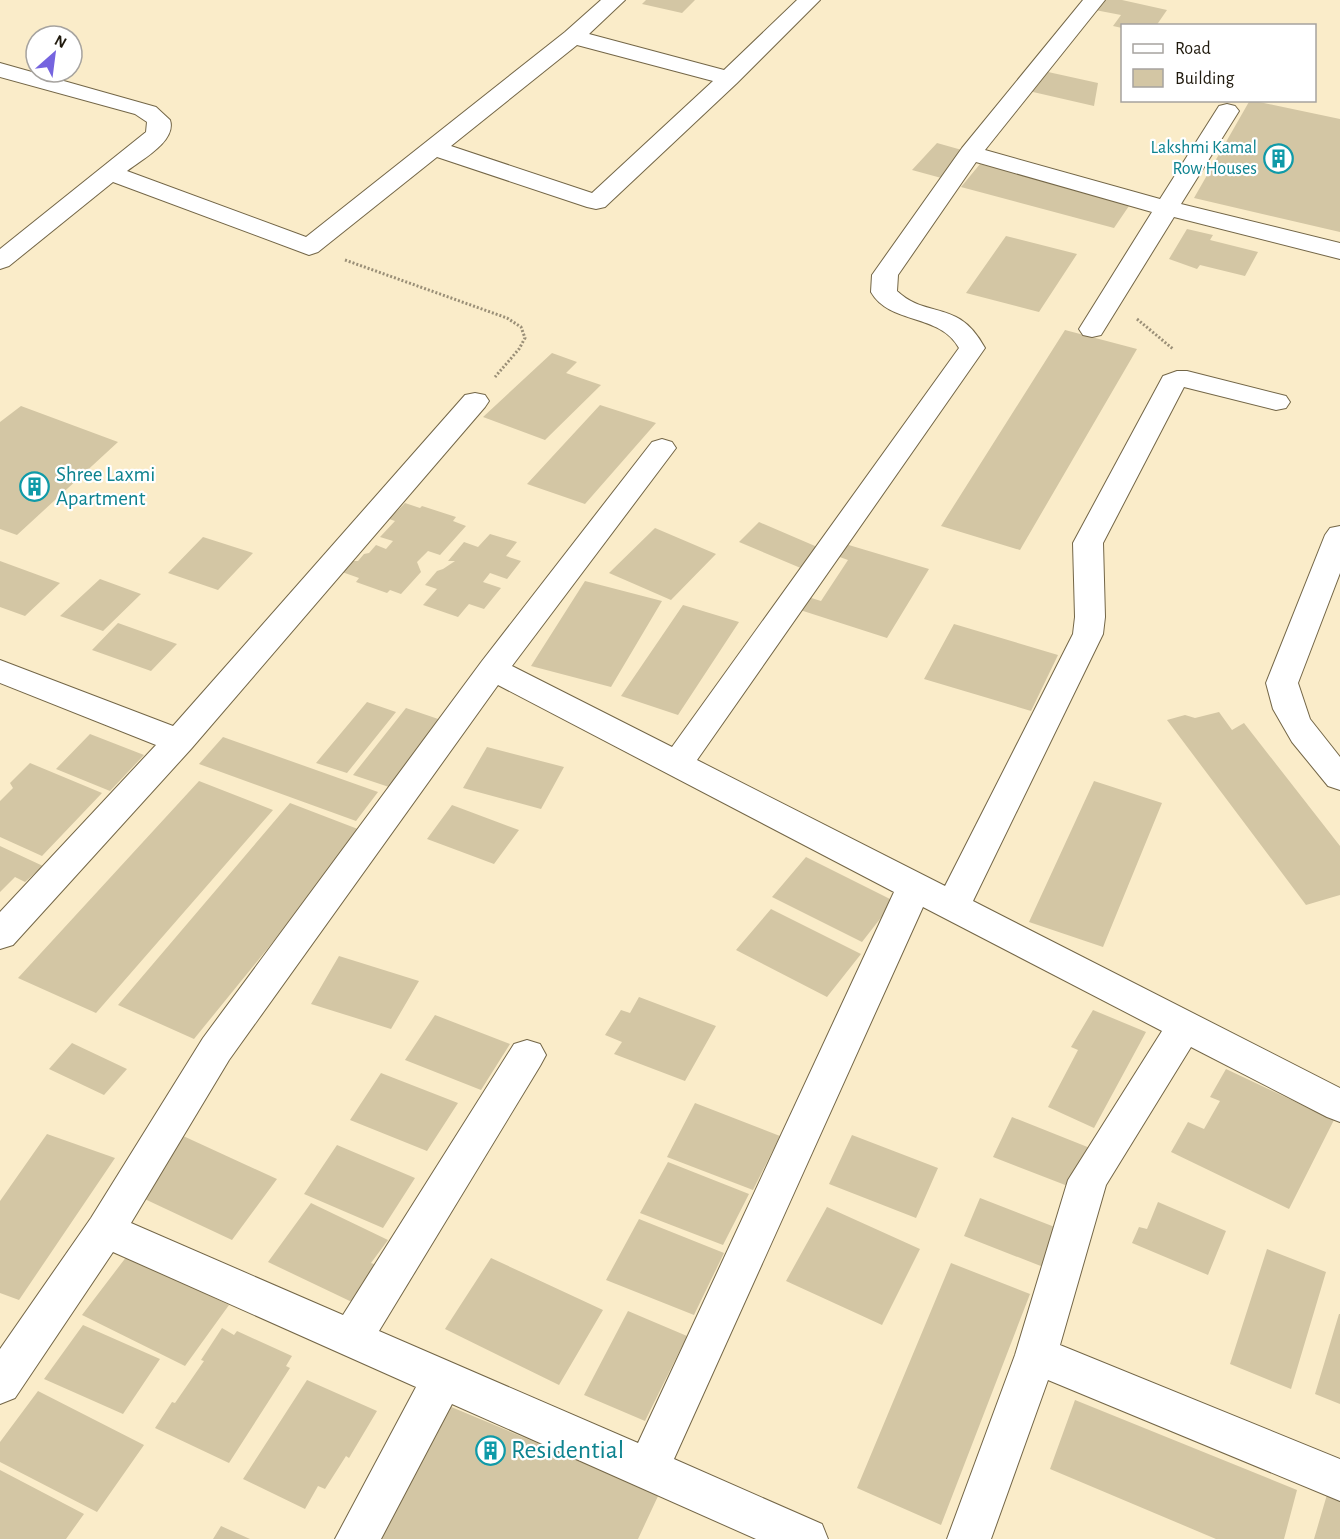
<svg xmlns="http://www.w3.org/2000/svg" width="1340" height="1539" font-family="'Alegreya Sans',sans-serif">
<rect width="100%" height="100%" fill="#faecc9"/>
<path fill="#d3c6a4" d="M646 0H695L682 13 642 4Z
M1103 0H1122L1167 10 1156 26H1122V28L1113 26 1121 15 1095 10Z
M1039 70 1098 83 1094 106 1033 92 1026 85Z
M1250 100 1340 119V232L1194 198Z
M937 143 969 152 945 179 912 170Z
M980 164 1131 203 1114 228 961 187Z
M1187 229 1213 235 1210 240 1258 252 1245 276 1200 265 1197 269 1169 259Z
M1006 236 1077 254 1039 312 966 293Z
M1065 330 1137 349 1020 550 941 526Z
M552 353 577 362 566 373 601 385 545 440 483 417Z
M600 405 656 423 585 504 527 484Z
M21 406 118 442 17 535 0 529V422Z
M405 503 420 508 422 506 456 517 453 521 466 526 440 555 428 551 417 562 421 572 401 594 390 590 387 593 356 582 359 578 342 572 352 561H358L364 554 369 553 376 545 386 549 393 541 380 537 395 521 389 519Z
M759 522 822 549 803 569 739 542Z
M655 528 716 554 671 600 609 573Z
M490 534 517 542 506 556 521 561 507 579 490 573 483 582 501 588 484 609 469 604 458 617 423 605 437 589 425 585 437 571 443 569 455 561H448L464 542 478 547Z
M203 537 253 553 218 590 168 573Z
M842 543 929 569 887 638 797 609 805 596 821 601 848 560 834 555Z
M0 561 60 583 25 616 0 607Z
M100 579 141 594 103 631 60 616Z
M585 581 662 601 611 687 531 666Z
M683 605 739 622 678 715 621 696Z
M118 623 177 644 151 671 92 650Z
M954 624 1058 655 1031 711 924 679Z
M367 702 396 712 347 773 316 763Z
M406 708 444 721 392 788 353 775Z
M1219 712 1232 730 1244 723 1340 846V895L1306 905 1167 720 1185 715 1195 718Z
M90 734 144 755 110 791 56 769Z
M223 737 378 792 356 821 199 764Z
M487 747 564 767 541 809 463 788Z
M30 763 102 793 42 856 0 837V801L13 788 10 783Z
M199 781 273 810 96 1013 18 978Z
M1094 781 1162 803 1103 947 1029 922Z
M290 803 363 831 194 1039 118 1005Z
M452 805 519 830 494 864 427 839Z
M0 846 43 866 25 882 15 877 0 892Z
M806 857 894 901 862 942 772 897Z
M771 909 861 954 827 997 736 950Z
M339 956 419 981 391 1029 311 1004Z
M639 997 716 1026 685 1081 614 1054 622 1042 605 1035 621 1010 630 1013Z
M1093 1010 1146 1032 1094 1128 1048 1107 1078 1050 1071 1047Z
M435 1015 510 1044 481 1090 405 1060Z
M72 1043 127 1069 104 1095 49 1069Z
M1226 1069 1334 1120 1289 1209 1171 1152 1188 1122 1204 1129 1220 1101 1210 1097Z
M381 1073 458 1103 427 1151 350 1120Z
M695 1103 780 1136 753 1190 667 1157Z
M1012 1117 1090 1148 1073 1188 993 1157Z
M47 1134 115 1158 19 1300 0 1293V1201Z
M181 1135 277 1179 232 1240 134 1194Z
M852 1135 938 1168 916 1218 829 1184Z
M337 1145 415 1178 383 1228 304 1194Z
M668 1162 749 1194 723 1245 640 1213Z
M980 1198 1065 1231 1056 1272 964 1236Z
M1158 1202 1226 1231 1208 1275 1132 1243 1139 1227 1147 1229Z
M311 1203 388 1240 371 1263 379 1266 354 1303 268 1262Z
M827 1207 920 1249 882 1325 786 1281Z
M639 1219 724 1253 694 1315 606 1280Z
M1267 1249 1326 1272 1291 1389 1230 1364Z
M127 1256 229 1305 185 1366 82 1315Z
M491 1258 603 1310 559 1385 445 1329Z
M951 1263 1030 1294 941 1525 857 1488Z
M628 1311 687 1336 645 1421 584 1395Z
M1339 1314H1340V1404L1315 1394Z
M83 1325 160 1359 123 1414 44 1379Z
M222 1328 234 1335 237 1331 292 1356 286 1366 290 1368 229 1463 155 1428 172 1402 175 1403 204 1361 201 1360Z
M307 1380 377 1411 349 1458 346 1456 325 1489 318 1486 305 1509 243 1479Z
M38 1391 144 1445 97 1512 0 1462V1442Z
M1075 1400 1297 1490 1284 1539H1216L1050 1469Z
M449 1406 659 1494 638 1539H377Z
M0 1470 84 1514 66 1539H0Z
M1331 1481 1340 1485V1539H1314Z
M221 1526 250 1539H213Z"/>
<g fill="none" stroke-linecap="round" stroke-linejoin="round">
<defs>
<path id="street" d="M601 0H625L589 34 724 70 797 0H820L737 83 605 207 596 209 587 207 437 157 318 252 309 255 113 182 9 266 0 269V249L146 132 147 122 135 114 0 77V63L156 107 170 120C177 141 141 160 127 171L306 237 565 32ZM577 45 713 81 592 193 451 146Z
M1083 0H1105L985 150 1160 199 1219 106 1227 104 1235 106 1239 111 1181 204 1340 243V259L1174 217 1101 335 1092 337 1083 335 1079 329 1152 212 976 162 898 275 897 291C928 320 958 298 985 348L697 760 945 886 1073 634 1075 617 1073 543 1163 376 1177 371H1187L1286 396 1290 402 1286 408 1276 410 1184 387 1103 543 1105 617 1103 634 973 901 1340 1088V1122L1327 1117 1191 1047 1106 1185 1060 1345 1340 1459V1501L1048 1380 991 1539H947L1015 1355 1068 1180 1162 1031 923 907 674 1459 822 1524 828 1539H756L452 1404 381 1539H335L416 1387 113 1252 15 1398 0 1404V1349L91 1218 203 1038 482 661 652 442 662 439 672 442 676 448 512 666 672 747 959 348C940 313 890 325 871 292L872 275 962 148ZM498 685 894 892 638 1443 379 1331 540 1066 546 1055 540 1044 527 1040 514 1044 343 1315 131 1223 229 1060Z
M475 393 485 395 489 401 485 407 191 749 13 945 0 949V912L156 745 0 683V660L173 726 465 395Z
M1340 526V573L1298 683 1310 719 1340 757V790L1328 786 1292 742 1273 709 1266 683 1325 535 1330 528Z"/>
</defs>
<use href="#street" stroke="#736647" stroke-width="2"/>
<path stroke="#9a8f77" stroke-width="3" stroke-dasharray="2 2" stroke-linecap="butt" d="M345 260 507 318 521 327 525 338 519 349 495 377
M1137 319 1173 349"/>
<use href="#street" fill="#fff" fill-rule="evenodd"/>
</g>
<defs>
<symbol id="building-ring" viewBox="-11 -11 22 22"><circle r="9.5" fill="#fff" stroke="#0f9aa8" stroke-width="1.5"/><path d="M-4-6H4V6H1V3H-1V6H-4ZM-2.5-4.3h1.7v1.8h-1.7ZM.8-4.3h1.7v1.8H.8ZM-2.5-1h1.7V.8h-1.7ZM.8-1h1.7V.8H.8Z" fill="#0f9aa8"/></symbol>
</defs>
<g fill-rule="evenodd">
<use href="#building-ring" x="1262" y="142" width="33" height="33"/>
<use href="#building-ring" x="18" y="470" width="33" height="33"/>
<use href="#building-ring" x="474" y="1434" width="33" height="33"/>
</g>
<g text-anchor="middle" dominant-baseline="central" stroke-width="4.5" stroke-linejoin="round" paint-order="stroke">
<g font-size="18" fill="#0d838f" stroke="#fff" text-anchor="end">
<text x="1257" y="148">Lakshmi Kamal<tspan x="1257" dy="21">Row Houses</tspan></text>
</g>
<g font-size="21" fill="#0d838f" stroke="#fff" text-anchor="start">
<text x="56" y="474">Shree Laxmi<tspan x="56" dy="24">Apartment</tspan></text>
</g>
<g font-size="26" fill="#0d838f" stroke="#fff" text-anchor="start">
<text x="511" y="1450">Residential</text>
</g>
</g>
<rect x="1121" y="24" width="195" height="78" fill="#ffffff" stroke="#a6a39f" stroke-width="1.5"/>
<rect x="1133" y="44" width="30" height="9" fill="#ffffff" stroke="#a6a39f" stroke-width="1.5"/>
<text x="1175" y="54" font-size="18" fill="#201a0e">Road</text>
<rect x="1133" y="69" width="30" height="18" fill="#d3c6a4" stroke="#a6a39f" stroke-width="1.5"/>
<text x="1175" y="84" font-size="18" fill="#201a0e">Building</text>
<g transform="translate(54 54) rotate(28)"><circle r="28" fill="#ffffff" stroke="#a6a39f" stroke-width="1.5"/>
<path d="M0-4.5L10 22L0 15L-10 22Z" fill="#7564df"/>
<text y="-9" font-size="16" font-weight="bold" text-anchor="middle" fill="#201a0e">N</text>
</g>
</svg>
